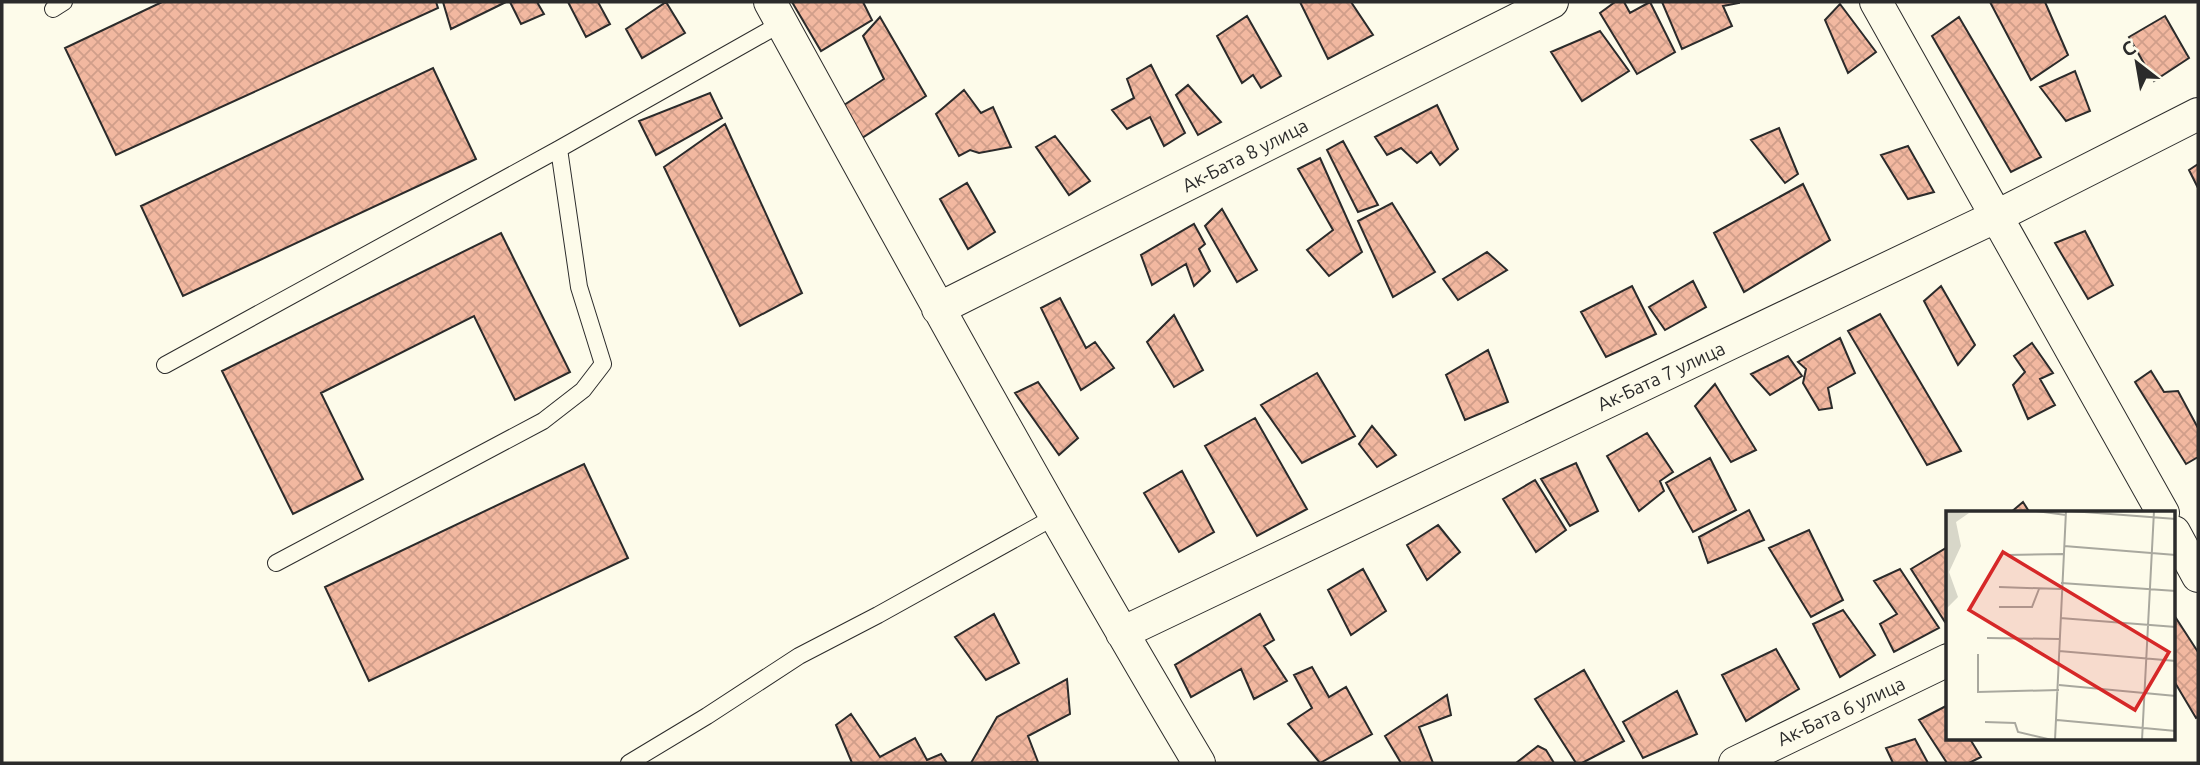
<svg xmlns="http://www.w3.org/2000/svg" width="2200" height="765" font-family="Ubuntu,sans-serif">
<defs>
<pattern id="building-cross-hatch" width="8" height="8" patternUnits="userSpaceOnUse" patternTransform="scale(1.75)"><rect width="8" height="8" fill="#f2b8a0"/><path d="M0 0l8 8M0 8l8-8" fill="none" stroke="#d09e8a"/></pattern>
</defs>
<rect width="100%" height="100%" fill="#fdfbea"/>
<path fill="url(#building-cross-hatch)" stroke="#2b2b2b" stroke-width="2" d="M162 2H436L438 8 116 155 65 48Z
M443 2H506L451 29Z
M510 2H537L544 14 521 24Z
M568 2H598L610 24 586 37Z
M666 2 685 33 642 58 626 29Z
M792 2H863L872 20 821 51Z
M1300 2H1351L1373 35 1328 59Z
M1615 2H1624L1630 13 1650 2 1675 52 1637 74 1600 13Z
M1662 2H1739V3L1723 6 1732 26 1682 49Z
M1990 2H2045L2068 55 2031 80Z
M1840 4 1876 52 1848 73 1825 20Z
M1247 16 1281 76 1261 88 1253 75 1242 83 1217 36Z
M2165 16 2189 58 2154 81 2129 37Z
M880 17 926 96 859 140 841 107 884 79 863 36Z
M1959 17 2041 157 2011 172 1932 36Z
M1600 31 1629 71 1582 101 1551 52Z
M1151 65 1185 133 1164 146 1150 117 1127 129 1112 110 1134 98 1127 79Z
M433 68 476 159 183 296 141 206Z
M2075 71 2090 111 2066 121 2040 87Z
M1188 85 1221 122 1198 135 1176 95Z
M964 90 981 113 993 107 1011 147 979 153 970 150 959 156 936 114Z
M710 93 722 118 656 155 639 121Z
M1437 105 1458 149 1440 165 1431 152 1417 163 1401 148 1387 155 1375 137Z
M725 124 802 293 740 326 664 167Z
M1779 128 1798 174 1785 183 1751 140Z
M1055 136 1090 181 1069 195 1036 147Z
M1343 141 1378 205 1358 212 1327 150Z
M1908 146 1934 192 1908 199 1881 155Z
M1320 158 1362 252 1329 276 1307 250 1333 230 1298 169Z
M2198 164V188L2189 170Z
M967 183 995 232 968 249 940 199Z
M1803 184 1830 240 1744 292 1714 233Z
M1392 203 1435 272 1393 297 1358 221Z
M1222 209 1257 270 1237 282 1205 226Z
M1194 224 1205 244 1199 249 1210 271 1194 286 1186 264 1152 285 1141 255Z
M2085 231 2113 285 2088 299 2055 243Z
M501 233 570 372 515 400 474 316 321 393 363 479 293 514 222 371Z
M1487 252 1507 270 1458 300 1443 279Z
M1693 281 1706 307 1665 330 1649 307Z
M1632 286 1656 334 1606 357 1581 312Z
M1941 286 1975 345 1958 365 1924 301Z
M1060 298 1086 348 1095 342 1114 368 1081 390 1041 308Z
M1880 314 1961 451 1927 465 1848 331Z
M1174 315 1203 370 1174 387 1147 342Z
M1840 338 1855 373 1828 388 1832 408 1819 410 1803 383 1806 369 1798 362Z
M2032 343 2053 373 2040 379 2055 405 2028 419 2013 385 2025 372 2014 356Z
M1488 350 1508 402 1465 420 1446 375Z
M1788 356 1802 376 1770 395 1751 374Z
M2151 371 2164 392 2178 391 2198 428V457L2186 464 2135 382Z
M1317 373 1355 436 1302 463 1261 405Z
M1038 382 1078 438 1059 455 1015 393Z
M1715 384 1756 450 1731 462 1695 406Z
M1255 418 1307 509 1257 536 1205 446Z
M1372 426 1396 455 1377 467 1359 444Z
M1647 433 1673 472 1660 481 1664 491 1639 511 1607 456Z
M1710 458 1736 510 1693 532 1666 483Z
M1576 463 1598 511 1570 526 1541 479Z
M584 464 628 558 369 681 325 587Z
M1182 471 1214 532 1179 552 1144 493Z
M1535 480 1566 530 1536 552 1503 499Z
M2023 502 2030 513H2010Z
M1749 510 1764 540 1708 563 1699 537Z
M1438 525 1460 552 1427 580 1407 545Z
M1809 530 1843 600 1811 617 1769 548Z
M1946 548 1948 552V621L1945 622 1911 569Z
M1363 569 1386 611 1351 635 1328 590Z
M1900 569 1939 628 1894 652 1880 624 1897 614 1874 581Z
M1843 610 1875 655 1840 677 1813 624Z
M994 614 1019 663 986 680 955 637Z
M1260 614 1274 640 1264 646 1287 681 1254 699 1241 669 1191 697 1175 665Z
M2174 615 2198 652V717L2196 718 2174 681Z
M1776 649 1799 689 1746 721 1722 675Z
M1312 667 1329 697 1346 687 1372 734 1320 763 1288 724 1312 708 1294 675Z
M1584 670 1624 741 1582 763H1576L1535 699Z
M1067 679 1070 714 1028 736 1038 762 971 763 997 717Z
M1677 691 1697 734 1643 758 1623 722Z
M1447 695 1451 715 1419 727 1433 763H1401L1385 736Z
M1948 705V739H1970L1981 757 1969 763H1947L1919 720Z
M851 714 880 757 915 738 927 760 941 754 947 763H852L836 725Z
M1915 739 1928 763H1893L1886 748Z
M1538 746 1546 750 1554 763H1516Z"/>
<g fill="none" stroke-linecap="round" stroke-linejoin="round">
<defs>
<path id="service" d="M53 9 64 2
M165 365 559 149 782 23
M276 563 543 421 583 390 603 364 579 287 559 149
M629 763 707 716 799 656 878 615 1056 516"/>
<path id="minor" d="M770 2C910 257 1050 513 1199 763
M1876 2 2163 513
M938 309 1552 2
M2174 532 2198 576
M1122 633 1995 217 2198 114
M1735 763 1948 660"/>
</defs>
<use href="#service" stroke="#2b2b2b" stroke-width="18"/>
<use href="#minor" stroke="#2b2b2b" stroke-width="34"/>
<use href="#service" stroke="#fdfbea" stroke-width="16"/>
<use href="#minor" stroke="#fdfbea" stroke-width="32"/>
</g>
<g text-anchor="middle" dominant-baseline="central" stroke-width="5" stroke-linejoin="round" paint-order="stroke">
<g font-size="19" fill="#2b2b2b" stroke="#fdfbea">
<text transform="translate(1245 155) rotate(-27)">Ак-Бата 8 улица</text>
<text transform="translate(1661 376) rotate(-25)">Ак-Бата 7 улица</text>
<text transform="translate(1841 711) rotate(-25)">Ак-Бата 6 улица</text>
</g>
</g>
<g transform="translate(1946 511)">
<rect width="229" height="229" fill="#fdfbea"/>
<path d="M0 0 23 2 10 11 15 35 3 61 12 86 0 98Z" fill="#d8d7c9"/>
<path fill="none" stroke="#a9a89e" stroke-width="2" d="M90 0 120 4M125 0 230 8M118 35 230 44M61 44 117 43M115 72 230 80M53 76 115 78M53 96H86L93 78M114 107 230 116M41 127 114 128M113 140 230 150M32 143V181L113 179M113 174 230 185M111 209 230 220M39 211 69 212 72 221 106 229M109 229 120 0M196 229 208 0"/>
<path fill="#d62828" fill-opacity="0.15" stroke="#d62828" stroke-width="3.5" d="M57 41 223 141 189 199 23 99Z"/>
<rect width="229" height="229" fill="none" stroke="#2b2b2b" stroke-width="3.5"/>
</g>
<rect width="2200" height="765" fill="none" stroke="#2b2b2b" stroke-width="7"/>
<g transform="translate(2137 63) rotate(329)" stroke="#fdfbea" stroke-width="5" paint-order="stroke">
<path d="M0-5L12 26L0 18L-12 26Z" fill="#2b2b2b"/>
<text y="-10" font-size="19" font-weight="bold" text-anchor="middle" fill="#2b2b2b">С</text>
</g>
</svg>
